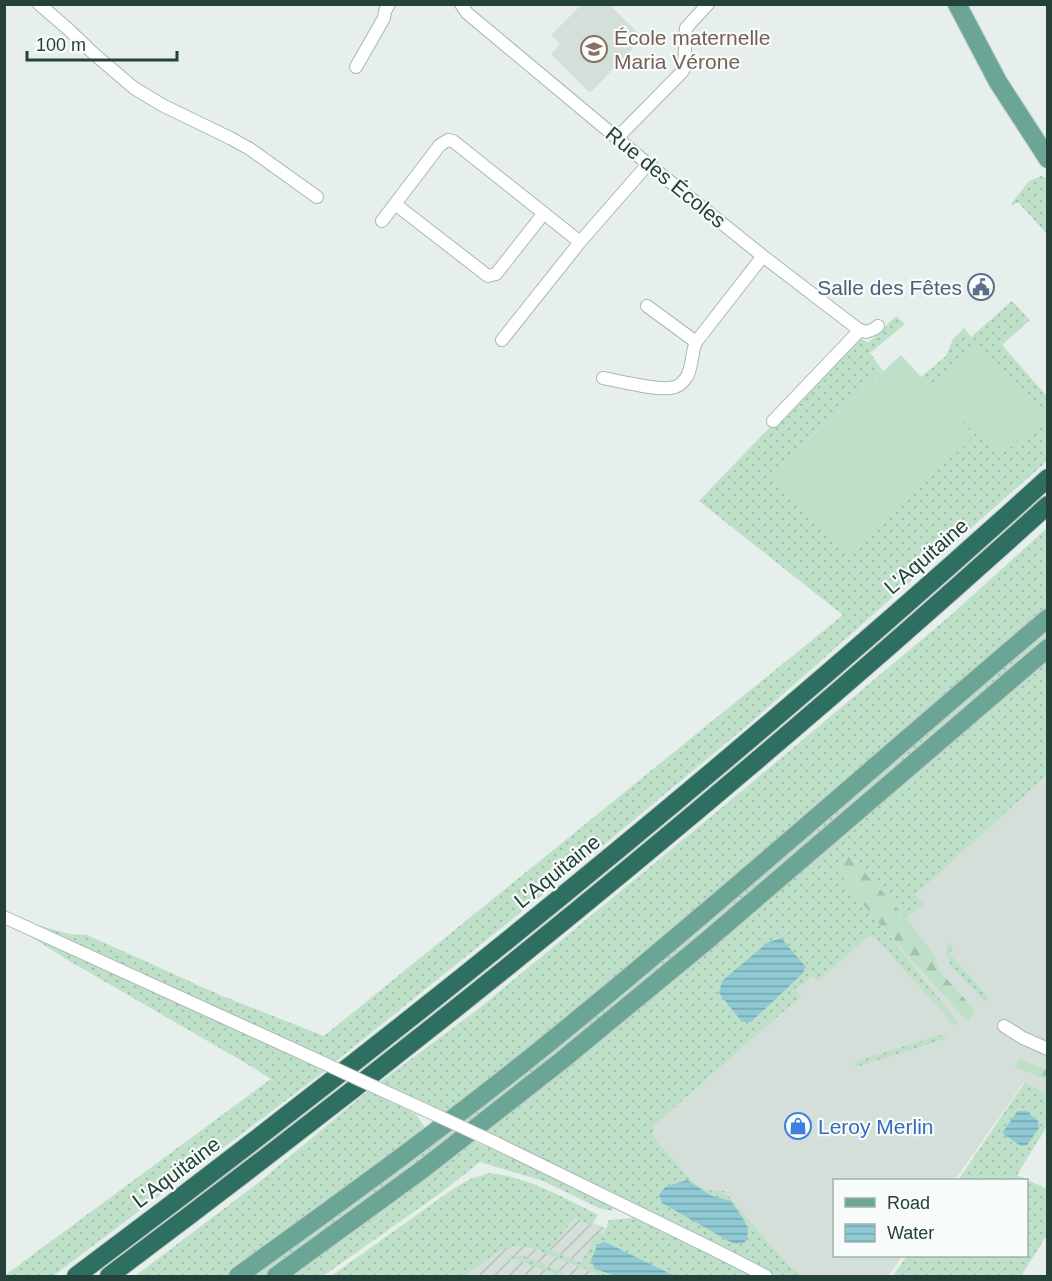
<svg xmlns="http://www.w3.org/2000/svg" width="1052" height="1281" font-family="Helvetica,sans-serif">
<defs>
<pattern id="industrial-furrows" width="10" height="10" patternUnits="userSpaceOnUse" patternTransform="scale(1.5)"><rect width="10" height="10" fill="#d4dfda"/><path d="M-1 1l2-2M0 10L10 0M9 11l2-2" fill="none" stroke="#b6c1bc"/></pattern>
<pattern id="grass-dots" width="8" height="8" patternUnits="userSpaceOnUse" patternTransform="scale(1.5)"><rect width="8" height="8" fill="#bfe0c8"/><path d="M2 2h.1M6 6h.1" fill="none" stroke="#a4c1ad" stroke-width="1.8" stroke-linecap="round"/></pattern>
<pattern id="forest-firs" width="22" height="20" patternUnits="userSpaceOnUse" patternTransform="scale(1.5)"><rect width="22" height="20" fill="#bfe0c8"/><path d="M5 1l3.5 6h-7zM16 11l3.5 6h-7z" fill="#a4c1ad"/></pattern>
<pattern id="water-rules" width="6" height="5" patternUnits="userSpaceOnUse" patternTransform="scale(1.5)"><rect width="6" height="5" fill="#8ec9d4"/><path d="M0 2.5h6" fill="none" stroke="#74a5ad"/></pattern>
</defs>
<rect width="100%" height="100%" fill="#e6efeb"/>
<path fill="#d4dfda" d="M609 4 643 38 590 93 551 54 560 44 551 35 581 5Z
M1047 690V1095L1024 1082 955 1180H834V1256H902L888 1276H796L548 1129 838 883Z"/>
<path fill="url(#industrial-furrows)" d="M537 1198 715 1276H429Z"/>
<path fill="url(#grass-dots)" d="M1041 176 1046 178 1047 180V234L1018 202 1012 206 1011 204 1029 181Z
M1012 301 1030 320 1002 345 1045 394 1047 393V461L755 719 587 859 335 1062 20 920 69 934 87 935 220 995 324 1036 843 615 699 501 857 336 868 343 896 316 905 324 870 353 883 371 772 473 975 436 921 377 946 356 953 339 964 328 971 337Z
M1047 528V609L691 916 448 1113 380 1082 477 1010 737 795 951 615Z
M1047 625V640L759 888 473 1124 461 1119Z
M1047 655V775L915 895 924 904 906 918 850 856 834 866 959 1024 954 1025 875 937H868L818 981 813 976 796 990 801 996 653 1126 654 1138 690 1179 703 1190 724 1191 790 1267 805 1276H771L636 1207 486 1131Z
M16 927 325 1071 53 1276H4L271 1079 249 1065 66 959Z
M949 942 954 948 949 953 988 997 984 1001 950 965 946 951Z
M943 1034 948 1038 856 1067 854 1062Z
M1025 1082 1047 1095V1126L1017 1175 1047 1189V1235L1021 1276H893L907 1256H1026V1180H958Z
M368 1091 416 1114 426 1129 227 1276H135L258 1183Z
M449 1129 460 1134 267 1276H248Z
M474 1141 614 1205 612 1211 599 1208 543 1181 480 1162 442 1192 323 1276H289Z
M489 1173C528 1177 563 1197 598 1215L592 1225 574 1218 550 1250 581 1263 597 1232 604 1235 609 1220 633 1218 644 1221 755 1276H603L532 1248 514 1246 500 1250 464 1276H331L453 1189 470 1179Z
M523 1256 558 1270 565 1276H561L512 1258 511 1261 506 1260V1259L512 1257Z"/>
<path fill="url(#forest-firs)" d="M850 856 906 918 934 955 940 972 975 1010 968 1022 875 919 833 866Z
M1019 1058 1047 1070V1080L1015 1067Z"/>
<path fill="#bfe0c8" d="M980 345 1045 417 1000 456 935 385Z
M901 355 975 436 846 554 772 473Z"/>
<path fill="url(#water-rules)" d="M781 938 806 967 802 974 751 1022H742L719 993 722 981 767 943Z
M1018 1111H1026L1038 1121 1039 1128 1027 1145 1021 1146 1002 1133Z
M687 1180 712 1196 731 1201C739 1214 755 1229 744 1243L734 1244 662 1203 659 1195 665 1187Z
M605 1242 675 1276H616L595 1269 591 1260 598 1244Z"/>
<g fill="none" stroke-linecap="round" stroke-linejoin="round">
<defs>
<path id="street" d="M39 4 68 29 93 53 134 88 162 105 230 138 250 149 317 197
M461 4 467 13 648 164 764 257 858 329 866 332 874 329 878 326
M356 67 384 18 385 11 389 4
M617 138 682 72 684 69 686 28 708 4
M395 204 488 276 496 274 544 213
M382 221 440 145 448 140 453 141 580 242
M647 306 696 342
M502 340 580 242 648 164
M603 378C620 381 660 392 675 387 679 386 683 382 686 378 693 368 691 353 696 342L763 256
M773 421 860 330
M4 917 317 1060
M1004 1026 1023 1038 1048 1049
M388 1093 423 1109
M494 1142 711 1248 766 1276"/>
<path id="primary" d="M957 4 998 82 1048 159
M238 1276C339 1203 442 1129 540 1050 713 910 878 762 1048 618
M276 1276 423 1169 561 1061 704 943 1048 648"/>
<path id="highway" d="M76 1276C411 1025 737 760 1048 478
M109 1276C433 1034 748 777 1048 505"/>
</defs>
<use href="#street" stroke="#a8b8b2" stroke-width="14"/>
<use href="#primary" stroke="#c2cac8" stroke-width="20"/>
<use href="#highway" stroke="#c2cac8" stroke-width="20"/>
<use href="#street" stroke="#fff" stroke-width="12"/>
<use href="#primary" stroke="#6aa596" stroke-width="18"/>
<use href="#highway" stroke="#2f6f62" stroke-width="18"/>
<defs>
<path id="street-bridge" d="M317 1060 388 1093
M423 1109 494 1142"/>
</defs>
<use href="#street-bridge" stroke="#a8b8b2" stroke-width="14" stroke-linecap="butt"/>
<use href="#street-bridge" stroke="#fff" stroke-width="12"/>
</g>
<defs>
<symbol id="school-ring" viewBox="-11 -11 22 22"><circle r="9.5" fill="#f7fbf9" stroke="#8d6e63" stroke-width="1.5"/><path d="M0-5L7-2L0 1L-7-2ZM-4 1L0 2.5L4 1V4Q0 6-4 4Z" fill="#8d6e63"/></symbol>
<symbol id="civic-ring" viewBox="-11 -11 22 22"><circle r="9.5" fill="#f7fbf9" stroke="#5c6f8a" stroke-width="1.5"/><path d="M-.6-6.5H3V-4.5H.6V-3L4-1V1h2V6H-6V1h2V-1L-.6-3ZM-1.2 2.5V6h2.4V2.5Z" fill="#5c6f8a"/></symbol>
<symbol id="shop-ring" viewBox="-11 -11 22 22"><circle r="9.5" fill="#f7fbf9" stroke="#3f7fe0" stroke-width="1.5"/><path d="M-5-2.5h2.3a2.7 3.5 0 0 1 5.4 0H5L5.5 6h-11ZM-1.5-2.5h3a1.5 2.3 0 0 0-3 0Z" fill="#3f7fe0"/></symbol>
</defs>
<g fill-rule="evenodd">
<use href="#school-ring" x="579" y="34" width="30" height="30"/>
<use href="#civic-ring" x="966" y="272" width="30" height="30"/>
<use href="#shop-ring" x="783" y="1111" width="30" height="30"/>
</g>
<g text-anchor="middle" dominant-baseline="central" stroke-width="4.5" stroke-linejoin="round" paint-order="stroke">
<g font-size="21" fill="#785e54" stroke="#f7fbf9" text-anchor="start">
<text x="614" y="37">École maternelle<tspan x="614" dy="24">Maria Vérone</tspan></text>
</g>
<g font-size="21" fill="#24423a" stroke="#f7fbf9">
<text transform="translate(666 177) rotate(39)">Rue des Écoles</text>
<text transform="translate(926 556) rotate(-41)">L'Aquitaine</text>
<text transform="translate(557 871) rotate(-39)">L'Aquitaine</text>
<text transform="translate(176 1172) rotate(-37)">L'Aquitaine</text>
</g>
<g font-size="21" fill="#4e5e75" stroke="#f7fbf9" text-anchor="end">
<text x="962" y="287">Salle des Fêtes</text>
</g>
<g font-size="21" fill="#366cbe" stroke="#f7fbf9" text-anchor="start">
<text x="818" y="1126">Leroy Merlin</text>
</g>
</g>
<rect width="1052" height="1281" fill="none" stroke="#24423a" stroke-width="12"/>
<rect x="833" y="1179" width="195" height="78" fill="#f7fbf9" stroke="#a3b1ad" stroke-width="1.5"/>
<rect x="845" y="1198" width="30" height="9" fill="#6aa596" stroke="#a3b1ad" stroke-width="1.5"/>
<text x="887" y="1209" font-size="18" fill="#24423a">Road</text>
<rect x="845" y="1224" width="30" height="18" fill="url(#water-rules)" stroke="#a3b1ad" stroke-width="1.5"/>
<text x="887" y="1239" font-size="18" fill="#24423a">Water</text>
<path d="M27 51v9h150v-9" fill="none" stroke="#24423a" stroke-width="3"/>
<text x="36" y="51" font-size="18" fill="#24423a" stroke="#f7fbf9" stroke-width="4.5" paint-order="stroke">100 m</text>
</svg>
